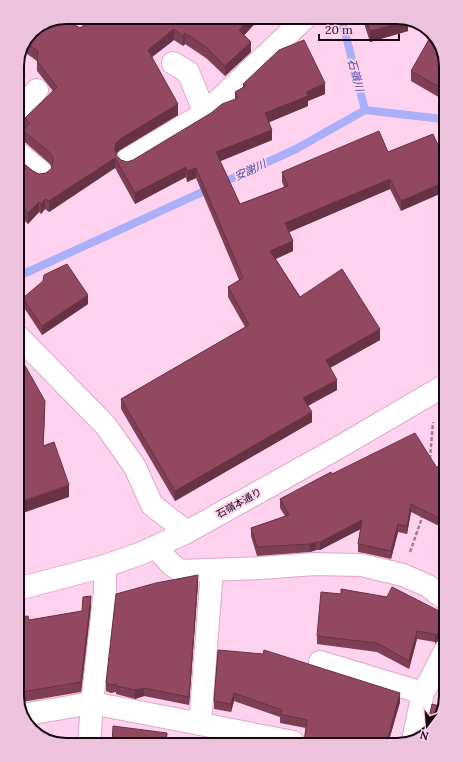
<svg xmlns="http://www.w3.org/2000/svg" width="463" height="762" font-family="Lora,'Noto Sans JP',serif">
<rect width="100%" height="100%" fill="#ffd2ef"/>
<g fill="none" stroke-linecap="round" stroke-linejoin="round">
<path stroke="#a9aff8" stroke-width="8" d="M341 17 365 110
M19 276 296 149 365 110 442 119"/>
<defs>
<path id="minor" d="M173 63 188 72 205 113
M17 115 37 90
M18 153 41 172
M127 160 205 113 306 17
M19 337 106 426 135 467 152 505 187 532
M155 547 171 564 180 571 260 568 314 564 361 565 403 575 428 586 445 599
M320 662 423 693
M22 715 92 703 293 742
M200 724 212 570
M413 740 423 693 446 649
M89 745 92 703 105 590V566"/>
<path id="secondary" d="M21 588 105 566 142 553 187 532 336 449 444 386"/>
</defs>
<use href="#minor" stroke="#dda8ca" stroke-width="24"/>
<use href="#secondary" stroke="#dda8ca" stroke-width="24"/>
<path stroke="#9f7d94" stroke-width="2.5" stroke-dasharray="4 2" stroke-linecap="butt" d="M430 459 433 422
M410 552 423 515"/>
<use href="#minor" stroke="#fff" stroke-width="22"/>
<use href="#secondary" stroke="#fff" stroke-width="22"/>
</g>
<path fill="#7e3e53" d="M362 17H401L408 31 370 42Z
M260 18 244 35 251 52 225 76 206 58 185 44 183 46 174 40 152 57 178 115 120 150 116 154 117 156 121 160 127 162 133 160 235 99V92L243 87V84L325 94 308 101V106L269 122 272 140 220 161 240 204 284 187 282 182V172L388 152 433 134 401 211 390 189 289 232 293 251 276 259 300 297 380 340 330 368 337 390 308 406 312 422 175 501 121 409V399L245 327 228 297V287L239 280 196 178 187 182 186 177 135 204 115 168 49 212 45 209 41 214 39 212 28 224 22 218 18 159 33 171 39 174 46 173 51 169 52 167 49 163 26 143 22 142V131L25 128V118L53 91 37 71V61L23 51 31 31Z
M441 44 442 99 411 81V71Z
M23 298 88 304 42 335 23 306Z
M444 456 445 529 411 512 407 534 398 532 391 559 364 553 358 552V544L361 529 320 550H316L310 552 257 556 251 536V528L285 516 280 508V499L332 474 437 468Z
M198 583 189 705 144 696 135 699 116 694V692L111 693 106 691V683Z
M91 606 81 692 22 702 21 617 29 620 82 611Z
M445 614 440 638 435 644V642L417 639 409 669 377 652 317 644V636Z
M218 650 400 702 389 740 304 742 306 728 280 723V717L234 701 231 712 214 709V701Z
M446 668V690L440 687V678Z"/>
<path fill="#673244" d="M251 17H263L260 18 239 41V30Z
M408 21V31L370 42V31Z
M174 29V40L148 60V50Z
M185 33V44L183 46V36Z
M251 42V52L225 76V66Z
M325 83V94L308 101V106L265 124V113L306 92Z
M178 104V115L120 150 116 154 115 158V168L49 212V201L115 150 116 143 120 139Z
M272 130V140L216 163V152Z
M186 167V177L135 204V193Z
M196 168V178L187 182V171Z
M390 179V189L285 234V223Z
M442 183V193L401 211V201Z
M45 199V209L41 214V204Z
M39 202V212L28 224V213Z
M22 208V218L18 222V212Z
M293 241V251L270 261V251Z
M88 295V304L42 335V326Z
M380 329V340L326 370V360Z
M337 380V390L303 408V398Z
M45 401V413L43 458V446Z
M312 412V422L175 501V491Z
M69 485V497L20 514V502Z
M411 504V512L407 534V526Z
M362 520V528L320 550V542Z
M398 524V532L391 559V551Z
M316 542V550L310 552V544Z
M198 575V583L189 705V697Z
M91 596V606L81 692V682Z
M445 628 446 637 440 638 435 644V636L440 630Z
M417 631V639L409 669V661Z
M144 688V696L135 699V690Z
M234 693V701L231 712V704Z
M400 693V702L389 740 387 741Z"/>
<path fill="#934861" stroke="#673244" d="M95 17H251L239 30 251 42 225 66 206 47 185 33 183 36 174 29 148 50 178 104 120 139 116 143 115 150 117 156 121 160 127 162 133 160 211 113 222 104 238 98 235 92 246 86 243 84 279 50 304 40 325 83 306 92 308 96 265 113 272 130 216 152 240 204 288 186 282 172 379 131 388 152 433 134 442 154V183L401 201 390 179 285 223 293 241 270 251 300 297 342 269 380 329 326 360 337 380 303 398 312 412 175 491 121 399 249 325 228 287 243 278 196 168 187 171 186 167 135 193 115 158 49 201 45 199 41 204 39 202 28 213 22 208 18 212V159L33 171 39 174 46 173 51 169 53 163V157L49 152 26 133 22 131 30 123 25 118 57 87 37 61 38 51 26 43 31 31 64 18 80 28Z
M365 17H401L408 20V21L370 31Z
M432 34 441 44V88L411 71Z
M67 264 88 295 42 326 23 298 43 281 44 275Z
M19 355 45 401 43 446 54 442 69 485 20 502Z
M415 433 437 468 444 456 445 521 411 504 407 526 398 524 391 551 364 545 358 544 362 520 320 542H316L310 544 257 547 251 528 289 515 280 499 331 472 332 474Z
M198 575 189 697 144 688 135 690 116 686 117 684 111 685 106 683 116 594 156 583Z
M392 587 445 614V628L440 630 435 636V634L417 631 409 661 377 643 317 636 321 592 341 594V589L387 597Z
M91 596 81 682 22 692 21 617 28 616 29 620 82 611 83 597Z
M218 650 263 654 264 650 400 693 387 741 304 742 307 720 280 714 282 710 234 693 231 704 214 701Z
M446 668V681L440 678Z
M432 704 443 707 438 723 425 734Z
M113 726 167 733 166 744H112Z
M52 735 53 742 39 737 38 736Z"/>
<g text-anchor="middle" dominant-baseline="central" stroke-width="4" stroke-linejoin="round" paint-order="stroke">
<g font-size="10" fill="#190714" stroke="#ffd2ef">
<text transform="translate(239 503) rotate(-29)">石嶺本通り</text>
</g>
<g font-size="11" font-style="italic" fill="#4b4a9f" stroke="#ffd2ef">
<text transform="translate(356 75) rotate(75)">石嶺川</text>
<text transform="translate(250 170) rotate(-25)">安謝川</text>
</g>
</g>
<path d="M0 0H463V762H0ZM66 24H397A42 42 0 0 1 439 66V696A42 42 0 0 1 397 738H66A42 42 0 0 1 24 696V66A42 42 0 0 1 66 24Z" fill="#edc2dd" fill-rule="evenodd"/>
<path fill="none" stroke="#190714" stroke-width="2" d="M66 24H397A42 42 0 0 1 439 66V696A42 42 0 0 1 397 738H66A42 42 0 0 1 24 696V66A42 42 0 0 1 66 24Z"/>
<g transform="translate(427 726) rotate(196)" stroke="#ffd2ef" stroke-width="3" paint-order="stroke">
<path d="M0-3L7 15L0 10L-7 15Z" fill="#190714"/>
<text y="-6" font-size="11" font-weight="bold" text-anchor="middle" fill="#190714">N</text>
</g>
<path d="M319 34v6h80v-6" fill="none" stroke="#190714" stroke-width="2"/>
<text x="325" y="34" font-size="12" fill="#190714" stroke="#ffd2ef" stroke-width="3" paint-order="stroke">20 m</text>
</svg>
